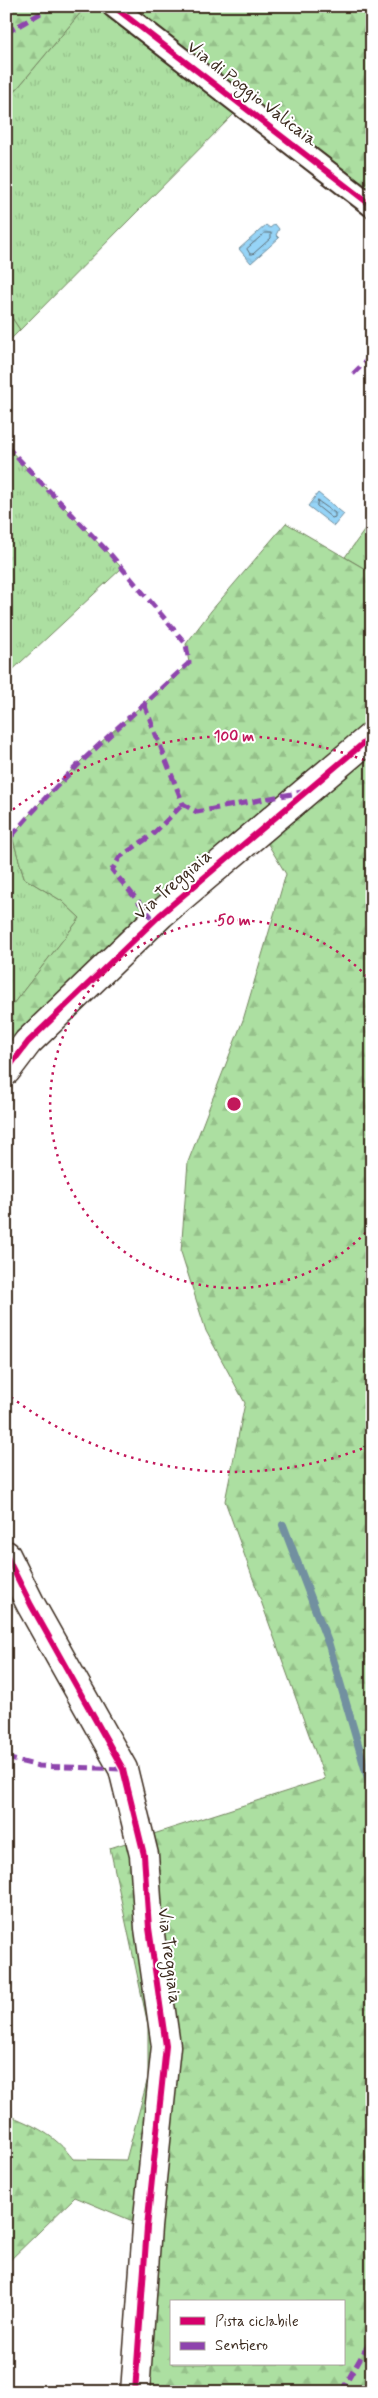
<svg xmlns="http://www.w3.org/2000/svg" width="378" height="2398" font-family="Mynerve,sans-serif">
<defs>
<pattern id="grass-tufts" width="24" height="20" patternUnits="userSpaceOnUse" patternTransform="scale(1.25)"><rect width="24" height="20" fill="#acdfa1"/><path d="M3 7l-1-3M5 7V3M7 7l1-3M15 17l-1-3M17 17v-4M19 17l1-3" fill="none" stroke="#95c08a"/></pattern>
<pattern id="forest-firs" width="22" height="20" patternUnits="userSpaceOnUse" patternTransform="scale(1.25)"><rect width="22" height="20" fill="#acdfa1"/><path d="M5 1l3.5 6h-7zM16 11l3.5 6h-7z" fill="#95c08a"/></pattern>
<pattern id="water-ripples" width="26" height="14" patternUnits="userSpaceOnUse" patternTransform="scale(1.25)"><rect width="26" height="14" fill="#96d4f7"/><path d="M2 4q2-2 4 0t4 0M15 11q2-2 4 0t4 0" fill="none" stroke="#82b6d3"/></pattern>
</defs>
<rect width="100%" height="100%" fill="#fff"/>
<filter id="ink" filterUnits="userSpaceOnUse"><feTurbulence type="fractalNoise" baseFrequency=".02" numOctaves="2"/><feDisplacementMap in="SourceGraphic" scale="10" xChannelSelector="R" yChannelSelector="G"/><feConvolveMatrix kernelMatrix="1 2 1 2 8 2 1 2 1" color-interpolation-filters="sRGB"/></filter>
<g filter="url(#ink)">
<path fill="url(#grass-tufts)" stroke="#748460" d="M86 6H113L242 106 20 330 6 309V102Z
M6 446 122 568 6 676Z
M372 520V573L345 557Z
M6 831 12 836 24 878 62 901 80 918 6 1013Z"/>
<path fill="url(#forest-firs)" stroke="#748460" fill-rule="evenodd" d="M6 6H86L6 102Z
M113 6H372V206Z
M6 309 20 330 6 344Z
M286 523 372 573V2369L367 2372V2392H135L147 2227 75 2197 6 2264V2114C35 2126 54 2134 73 2159L126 2160 148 2078V2025L110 1848 325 1779 225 1501 245 1403 206 1331 181 1252 188 1162 243 1020 286 874 260 831 6 1071V1013L80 918 62 901 24 878 12 836C63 771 128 719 189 663L186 644 211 611ZM172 2302H344V2364H172Z"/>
<path fill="url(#water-ripples)" stroke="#7290a0" d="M275 224 279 229 276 235 279 238 251 263 239 249 266 225 270 228Z
M318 493 344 514 334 526 308 506Z"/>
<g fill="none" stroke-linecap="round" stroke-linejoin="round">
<path stroke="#5f6e75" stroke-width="1" d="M265 233H271V238L253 254H250L247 249Z
M318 501 335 513V517L332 518 317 506Z"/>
<path stroke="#7290a0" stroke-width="8" d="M283 1525 329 1645 372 1792"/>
<defs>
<path id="street" d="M113 6 372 206"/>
<path id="secondary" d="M6 1071 28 1042 161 914 372 736
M6 1555 31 1605 123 1769 144 1855 149 1928 166 2046 147 2227 135 2392"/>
</defs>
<use href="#street" stroke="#3b2a1e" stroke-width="25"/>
<use href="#secondary" stroke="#3b2a1e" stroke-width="31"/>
<use href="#street" stroke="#fff" stroke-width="21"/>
<use href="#secondary" stroke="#fff" stroke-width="28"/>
<path stroke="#8e44ad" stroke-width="5" stroke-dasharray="10 5" stroke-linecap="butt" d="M6 33 53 6
M353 374 372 355
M6 446 111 555 186 644 189 663C126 721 60 776 6 843
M144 704 183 804 197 812 302 792
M154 920 112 870 120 857 152 835 183 804
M6 1758 39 1766 123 1769
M341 2392 372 2338"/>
<defs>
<path id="cycleway" d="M113 6 372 206
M6 1071 28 1042 161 914 372 736
M6 1555 31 1605 123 1769 144 1855 149 1928 166 2046 147 2227 135 2392"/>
</defs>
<use href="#cycleway" stroke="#fff" stroke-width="9"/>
<use href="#cycleway" stroke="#d6006c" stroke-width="6"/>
</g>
</g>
<g fill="none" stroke="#c2185b" stroke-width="2.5" stroke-dasharray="2.5 5">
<path d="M371 1227A184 184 0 1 1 371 981"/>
<path d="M369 1446A368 368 0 0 1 7 1394M7 814A368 368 0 0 1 369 762"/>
</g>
<g text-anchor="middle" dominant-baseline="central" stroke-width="4" stroke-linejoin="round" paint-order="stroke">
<g font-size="18" fill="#3b2a1e" stroke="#fff">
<text transform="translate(252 94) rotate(38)">Via di Poggio Valicaia</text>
<text transform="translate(173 885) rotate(-41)">Via Treggiaia</text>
<text transform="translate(169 1956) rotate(83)">Via Treggiaia</text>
</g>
</g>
<circle cx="234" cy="1104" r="8" fill="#c2185b" stroke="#fff" stroke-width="2.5"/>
<g font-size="15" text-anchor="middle" font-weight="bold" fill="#c2185b" stroke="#fff" stroke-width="4" stroke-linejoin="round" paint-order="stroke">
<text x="234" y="741">100 m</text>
<text x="234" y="925">50 m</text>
</g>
<rect width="378" height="2398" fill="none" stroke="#fff" stroke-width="25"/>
<rect x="12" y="12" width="353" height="2373" fill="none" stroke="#3b2a1e" stroke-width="2" filter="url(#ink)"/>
<rect x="170" y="2300" width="175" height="65" fill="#ffffff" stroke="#b1aaa5"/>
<rect x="180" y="2317" width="25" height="8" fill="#d6006c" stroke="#b1aaa5"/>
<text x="215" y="2326" font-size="15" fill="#3b2a1e">Pista ciclabile</text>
<rect x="180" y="2342" width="25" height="8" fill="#8e44ad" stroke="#b1aaa5"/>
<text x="215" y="2350" font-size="15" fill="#3b2a1e">Sentiero</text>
</svg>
